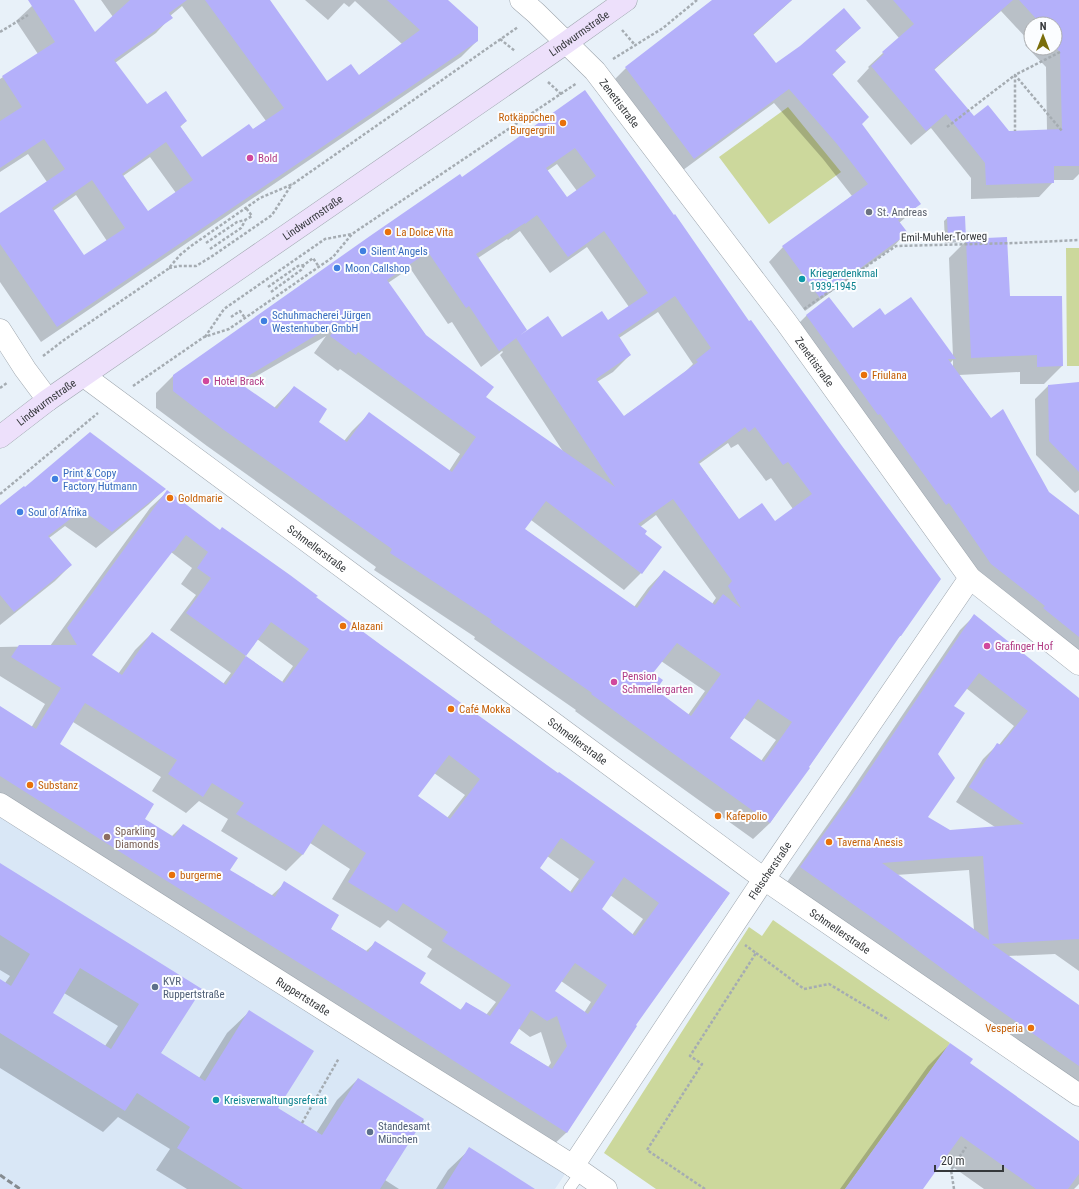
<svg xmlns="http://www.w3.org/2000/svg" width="1079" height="1189" font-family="'Roboto Condensed',sans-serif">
<rect width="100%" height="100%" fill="#e8f1f9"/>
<path fill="#d9e7f6" d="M0 804 567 1171 555 1189H0Z"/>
<path fill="#ccd89c" d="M788 107 841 172 769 224 719 157Z
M1066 248H1079V366H1067Z
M773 920 950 1043 845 1189H656L604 1153 740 941 749 927 762 936Z"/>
<path fill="#0003" fill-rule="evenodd" d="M40 0H73L95 33 113 17 101 0H237L327 82 358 76 402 44 355 1 349 7 344 3 328 20 305 0H446L477 41 461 57 41 342 0 282V215L47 182 28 154 0 172V79L38 54 16 21 32 6ZM182 6 266 121 252 130 202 158 180 127 186 121 146 106 115 63 156 33 171 17 170 16ZM150 157 176 193 148 213 123 176ZM76 195 107 241 84 257 53 211Z
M713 0H792L753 35 776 65 860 28 835 51 845 62 832 75 861 124 919 204 905 218 899 223 906 233 892 248 805 311 769 262 783 247 852 196 823 159 774 103 679 173 611 83 626 68Z
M866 0H1079V174L1073 180H1053V182L1039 197 971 199V178L931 128 911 145 857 81 869 68 868 67 899 38ZM1001 11 1029 41 1025 45 1046 67 1047 131 1008 132 974 118 934 70ZM1031 24H1055V48H1031Z
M585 91 900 636 895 641 770 823 753 839 636 755 575 711 576 710 474 639 475 637 374 570 376 567 207 446 156 408V393L174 375 462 179ZM557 164 577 191 567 198 547 171ZM520 231 550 273 587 247 629 307 608 321 562 338 520 336 478 258 507 239 508 240ZM410 268 448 324 452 322 481 367 502 351 503 352 500 355 564 453 485 397 426 336 388 283ZM658 312 693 364 681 376 623 417 597 382 613 372 630 355 619 338ZM326 336 314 353 338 371 340 369 460 454 449 471 369 414 352 431 344 441 317 422 294 387 274 408 241 385ZM728 443 731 448 738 444 766 481 771 478 793 509 775 522 739 520 699 464ZM656 515 716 598 712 604 664 571 648 588 634 607 524 529 531 520 624 590 641 573 643 534 640 527ZM661 661 705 691 688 715 654 690 652 673ZM744 718 776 740 761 761 729 738Z
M964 217 965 240 1006 238 1009 297 1062 366 1044 384H1020V372L959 375 991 419 1048 493 1079 517V662L977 578 792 330 807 315 853 329 885 316 953 357 949 258 965 242 945 243 944 221 947 218ZM953 360V368L950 363Z
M1079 383V490L1075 493 1036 455 1035 399 1048 386Z
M164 490 148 505 96 548 65 526 49 538 71 565 55 581 0 625V507Z
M167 492 219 531 315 598 558 774 729 894 634 1025 567 1132 550 1148 0 802V708L31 728 45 704 0 676V647L50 646 150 508ZM171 552 192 568 181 584 196 595 170 630 231 673 223 684 152 633 135 650 118 674 90 655ZM257 639 293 666 282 682 245 656ZM73 722 161 777 152 791 186 813 199 801 228 819 221 831 286 871 302 855 310 843 350 869 332 899 380 928 388 920 432 949 427 957 496 1002 486 1015 467 1003 460 1010 418 984 375 943 366 951 330 929 285 883 271 896 229 870 183 825 171 837 144 819 58 744ZM434 773 465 795 447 818 417 796ZM547 856 579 879 570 892 538 868ZM610 895 643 919 632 935 600 909ZM561 981 591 1002 584 1013 554 991ZM518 1028 530 1037 541 1032 551 1063 548 1067 509 1043Z
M974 616 1079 702V971L1055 954 1008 956 1079 1016V1094L787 882 845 800 960 630ZM966 688 1014 726 999 745 998 744 983 759 956 802 995 827 950 831 926 817 936 754 952 706ZM969 870 974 930 896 875Z
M0 864 200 989 160 1054 199 1078 227 1033 249 1012 277 1108 316 1133 337 1100 358 1079 385 1180 399 1189H187L156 1170 170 1149 118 1117 103 1132 0 1068V980L5 983 10 976 0 970ZM64 993 118 1026 105 1046 51 1013Z
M950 1044 968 1064 1079 1142V1184L1074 1189H984L943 1160 921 1189H840L928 1066Z
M470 1149 533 1189H436L448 1170Z"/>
<path fill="#b4b0fa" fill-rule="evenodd" d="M28 0H74L95 32 130 0H187L169 13 173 18 114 60 147 104 166 91 187 121 180 126 202 157 249 124 253 129 284 108 205 0H270L327 81 351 64 359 75 420 30 387 0H448L478 27V41L57 327 0 244V213L65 169 44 139 0 168V121L22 107 2 76 55 42ZM166 142 193 180 148 211 122 174ZM92 180 125 228 84 255 52 208Z
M712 0H792L753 34 776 63 800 46 844 8 861 28 835 50 846 62 832 74 869 117 862 124 921 204 898 220 908 233 820 298 782 246 868 184 837 144 789 89 694 159 625 67Z
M893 0H1013L934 69 974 116 988 105 1009 131 1062 129 1060 52 1055 47V24H1041L1019 0H1079V166H1054V183L986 185 985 163 946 114 926 131 871 66 884 54 882 52 914 24Z
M585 90 674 215 675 214 749 321 751 320 842 446 941 579 901 636H900L809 767 810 768 770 823 653 739 591 694 592 693 490 622 492 620 390 553 392 549 224 430 173 391V375L370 236 460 174 462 177ZM575 148 596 176 567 197 546 168ZM537 215 568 257 604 231 648 293 608 320 602 311 562 337 548 316 516 338 615 487 486 397 494 387 426 335 387 280 428 252 466 308 469 306 499 351 527 330 476 254 525 223V224ZM675 296 711 348 696 360 698 362 624 416 596 379 631 355 618 335ZM340 322 330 336 356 355 358 352 476 437 452 472 369 412 347 442 319 422 327 409 294 386 277 409 238 382 323 331H324ZM745 427 749 432 755 427 783 465 788 462 812 494 775 521 762 503 739 519 698 462ZM673 499 732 581 728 586 741 608 723 594 715 605 664 570 637 608 525 529 546 501 642 574 662 547 645 534 647 531 638 524ZM677 643 721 674 691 716 656 690 663 680 653 673ZM758 699 792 722 764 762 730 738Z
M965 216 966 239 948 240 947 217Z
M1007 237 1010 296H1062L1063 366 1037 367V355L971 358 966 239Z
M829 297 853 328 880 308 885 315 911 297 956 359H948L991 418 1003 409 1049 492 1079 515V637L1043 608 1045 606 991 564 949 503 946 505 880 414 878 415 806 315Z
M1079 382V472L1049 441 1048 385Z
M90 432 166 489 112 532 82 510 48 536 72 565 14 612 0 595V505L24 486 25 487Z
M167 490 220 530 222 527 290 575 318 596 316 597 381 645 558 773 559 772 730 893 636 1025 637 1026 567 1133 346 992 133 860 0 776V706L36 729 61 688 11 657 19 645H77L67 628ZM186 535 208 552 197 568 211 578 186 613 246 656 226 685 152 632 122 675 92 655 173 551H174ZM271 622 309 649 284 683 246 656ZM85 703 177 760 168 774 203 797 212 783 244 803 236 814 303 855 323 824 366 853 348 882 397 912 403 903 448 932 442 941 511 985 490 1016 466 1002 461 1010 420 983 426 973 375 941 368 952 331 929 339 915 284 881 275 897 230 870 238 858 183 824 174 837 145 819 154 804 60 744ZM449 755 480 779 450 819 418 796ZM561 838 595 862 572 893 540 868ZM624 877 659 903 635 936 602 909ZM575 963 607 985 588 1014 555 991ZM531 1010 547 1021 557 1016 567 1046 552 1069 510 1043Z
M974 614 1079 698V939L992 944 1079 1005V1066L978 995 894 933 800 867 859 785ZM979 673 1028 711 1001 745 997 743 969 787 1024 824 950 830 928 817 955 778 938 754 965 713 954 706ZM983 856 989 940 882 863 947 858Z
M0 863 202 989 161 1053 205 1081 249 1010 314 1051 278 1108 322 1135 358 1078 424 1119 380 1189H243L177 1148 190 1127 137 1093 125 1111 0 1033V979L11 986 30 954 0 935ZM80 968 139 1004 111 1049 53 1013Z
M950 1043 973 1059 970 1063 1079 1141V1174L1068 1189H1036L961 1136 923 1189H845Z
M469 1147 507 1171 535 1189H443Z"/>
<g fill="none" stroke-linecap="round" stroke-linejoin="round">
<defs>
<path id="service" d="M569 1189 581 1172"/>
<g id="minor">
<path id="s1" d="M521 0 536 13 595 71 786 322 970 578 1079 664"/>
<path d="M0 330 25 369 48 400"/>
<path id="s2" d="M84 376 764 879 1079 1095"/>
<path id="s3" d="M0 804 394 1054 573 1166 606 1189"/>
<path id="s4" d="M573 1166 764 879 970 578"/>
</g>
<g id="secondary">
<path id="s5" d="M0 437 48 400 567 42 626 0"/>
</g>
</defs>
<use href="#service" stroke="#9da5ad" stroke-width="12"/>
<use href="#minor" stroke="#9da5ad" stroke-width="23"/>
<use href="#secondary" stroke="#9da5ad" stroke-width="23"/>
<path stroke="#a5acb2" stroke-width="2.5" stroke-dasharray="3 2" stroke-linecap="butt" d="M622 30 635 45
M0 32 28 15
M500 39 515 51
M1060 52 1015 75 1062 131
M613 59 663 28 697 0
M548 82 561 94
M947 127 1015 75V131
M206 243 237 222 245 220 252 216 246 208
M210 249 241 228 245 221
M169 268 179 266H196L211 257 272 215 292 184
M268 287 298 266 304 265 313 258 319 267
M271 292 301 270 304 265
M804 309 896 246 1016 243 1079 240
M231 317 240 311 245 318
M205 337 224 309 325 239 352 234
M43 356 64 340 168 269 180 255 191 246 260 198 293 184 518 27
M133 386 204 337 229 329 245 318 333 257 352 234 577 83
M0 388 7 383
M0 494 98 413
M756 953 804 989 829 984 889 1020
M302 1123 339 1058
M705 1189 647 1150 702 1064 690 1056 756 953 745 945
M954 1189 951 1170 966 1147"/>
<use href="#service" stroke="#fff" stroke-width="11"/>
<use href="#minor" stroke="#fff" stroke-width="22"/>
<use href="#secondary" stroke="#ede0fb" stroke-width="22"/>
<path stroke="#858b90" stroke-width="3" stroke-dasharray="6 3" stroke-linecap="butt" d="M0 1175 20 1189"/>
</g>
<g fill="#e8710a" stroke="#fbfdff" stroke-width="1.5">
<circle cx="563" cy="123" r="4"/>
<circle cx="388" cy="232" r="4"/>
<circle cx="864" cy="375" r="4"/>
<circle cx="170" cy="498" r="4"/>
<circle cx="343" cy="626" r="4"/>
<circle cx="451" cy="709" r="4"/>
<circle cx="30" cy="785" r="4"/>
<circle cx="718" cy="816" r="4"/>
<circle cx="829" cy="842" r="4"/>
<circle cx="172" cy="875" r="4"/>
<circle cx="1031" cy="1028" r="4"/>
</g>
<g fill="#d1479c" stroke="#fbfdff" stroke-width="1.5">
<circle cx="250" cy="158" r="4"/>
<circle cx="206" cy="381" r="4"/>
<circle cx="987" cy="646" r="4"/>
<circle cx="614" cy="682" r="4"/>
</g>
<circle fill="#6b7280" stroke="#fbfdff" stroke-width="1.5" cx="869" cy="212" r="4"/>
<g fill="#3f7fe0" stroke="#fbfdff" stroke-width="1.5">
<circle cx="363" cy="251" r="4"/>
<circle cx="337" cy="268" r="4"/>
<circle cx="264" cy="321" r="4"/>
<circle cx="55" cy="479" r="4"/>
<circle cx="20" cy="512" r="4"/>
</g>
<g fill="#0f9aa8" stroke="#fbfdff" stroke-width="1.5">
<circle cx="802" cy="279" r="4"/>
<circle cx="216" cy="1100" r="4"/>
</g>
<circle fill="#8d6e63" stroke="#fbfdff" stroke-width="1.5" cx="107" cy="837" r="4"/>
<g fill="#5c6f8a" stroke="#fbfdff" stroke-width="1.5">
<circle cx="155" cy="987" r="4"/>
<circle cx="370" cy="1132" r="4"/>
</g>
<g text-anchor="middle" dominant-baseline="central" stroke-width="4" stroke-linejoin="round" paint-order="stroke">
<g font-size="11" fill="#35383b" stroke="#fbfdff">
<text stroke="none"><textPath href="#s5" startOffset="706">Lindwurmstraße</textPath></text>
<text stroke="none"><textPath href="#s1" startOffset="143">Zenettistraße</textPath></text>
<text stroke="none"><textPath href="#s5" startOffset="382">Lindwurmstraße</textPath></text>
<text transform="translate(944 237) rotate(-1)">Emil-Muhler-Torweg</text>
<text stroke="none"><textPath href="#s1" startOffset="467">Zenettistraße</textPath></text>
<text stroke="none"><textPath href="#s5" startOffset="58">Lindwurmstraße</textPath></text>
<text stroke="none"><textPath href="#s2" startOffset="290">Schmellerstraße</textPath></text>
<text stroke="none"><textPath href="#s2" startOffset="614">Schmellerstraße</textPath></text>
<text stroke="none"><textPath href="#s4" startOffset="355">Fleischerstraße</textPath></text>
<text stroke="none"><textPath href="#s2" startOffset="938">Schmellerstraße</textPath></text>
<text stroke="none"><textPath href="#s3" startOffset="359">Ruppertstraße</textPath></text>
</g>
<g font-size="11" fill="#c56008" stroke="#fbfdff" text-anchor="start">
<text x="555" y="117" text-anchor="end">Rotkäppchen<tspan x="555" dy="13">Burgergrill</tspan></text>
<text x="396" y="232">La Dolce Vita</text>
<text x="872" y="375">Friulana</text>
<text x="178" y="498">Goldmarie</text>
<text x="351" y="626">Alazani</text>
<text x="459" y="709">Café Mokka</text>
<text x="38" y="785">Substanz</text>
<text x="726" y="816">Kafepolio</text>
<text x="837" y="842">Taverna Anesis</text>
<text x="180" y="875">burgerme</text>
<text x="1023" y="1028" text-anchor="end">Vesperia</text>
</g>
<g font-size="11" fill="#b23c85" stroke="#fbfdff" text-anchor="start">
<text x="258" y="158">Bold</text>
<text x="214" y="381">Hotel Brack</text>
<text x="995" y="646">Grafinger Hof</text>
<text x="622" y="676">Pension<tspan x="622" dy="13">Schmellergarten</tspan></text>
</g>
<g font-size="11" fill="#5b616d" stroke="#fbfdff" text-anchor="start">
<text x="877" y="212">St. Andreas</text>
</g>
<g font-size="11" fill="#366cbe" stroke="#fbfdff" text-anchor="start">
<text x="371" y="251">Silent Angels</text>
<text x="345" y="268">Moon Callshop</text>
<text x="272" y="315">Schuhmacherei Jürgen<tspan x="272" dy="13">Westenhuber GmbH</tspan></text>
<text x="63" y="473">Print &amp; Copy<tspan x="63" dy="13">Factory Hutmann</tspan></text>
<text x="28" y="512">Soul of Afrika</text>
</g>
<g font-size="11" fill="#0d838f" stroke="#fbfdff" text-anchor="start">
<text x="810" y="273">Kriegerdenkmal<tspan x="810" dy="13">1939-1945</tspan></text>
<text x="224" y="1100">Kreisverwaltungsreferat</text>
</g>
<g font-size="11" fill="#785e54" stroke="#fbfdff" text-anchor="start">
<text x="115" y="831">Sparkling<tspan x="115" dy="13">Diamonds</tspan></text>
</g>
<g font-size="11" fill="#4e5e75" stroke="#fbfdff" text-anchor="start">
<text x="163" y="981">KVR<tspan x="163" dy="13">Ruppertstraße</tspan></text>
<text x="378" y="1126">Standesamt<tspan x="378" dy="13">München</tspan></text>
</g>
</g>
<g transform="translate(1043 36)"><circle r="19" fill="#fbfdff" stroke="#acaeb1"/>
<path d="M0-3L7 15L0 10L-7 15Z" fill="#7a6e0b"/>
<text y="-6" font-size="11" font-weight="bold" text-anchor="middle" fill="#35383b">N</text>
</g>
<path d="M935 1165v6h68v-6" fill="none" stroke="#35383b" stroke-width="2"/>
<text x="941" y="1165" font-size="12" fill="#35383b" stroke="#fbfdff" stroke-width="3" paint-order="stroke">20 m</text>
</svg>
